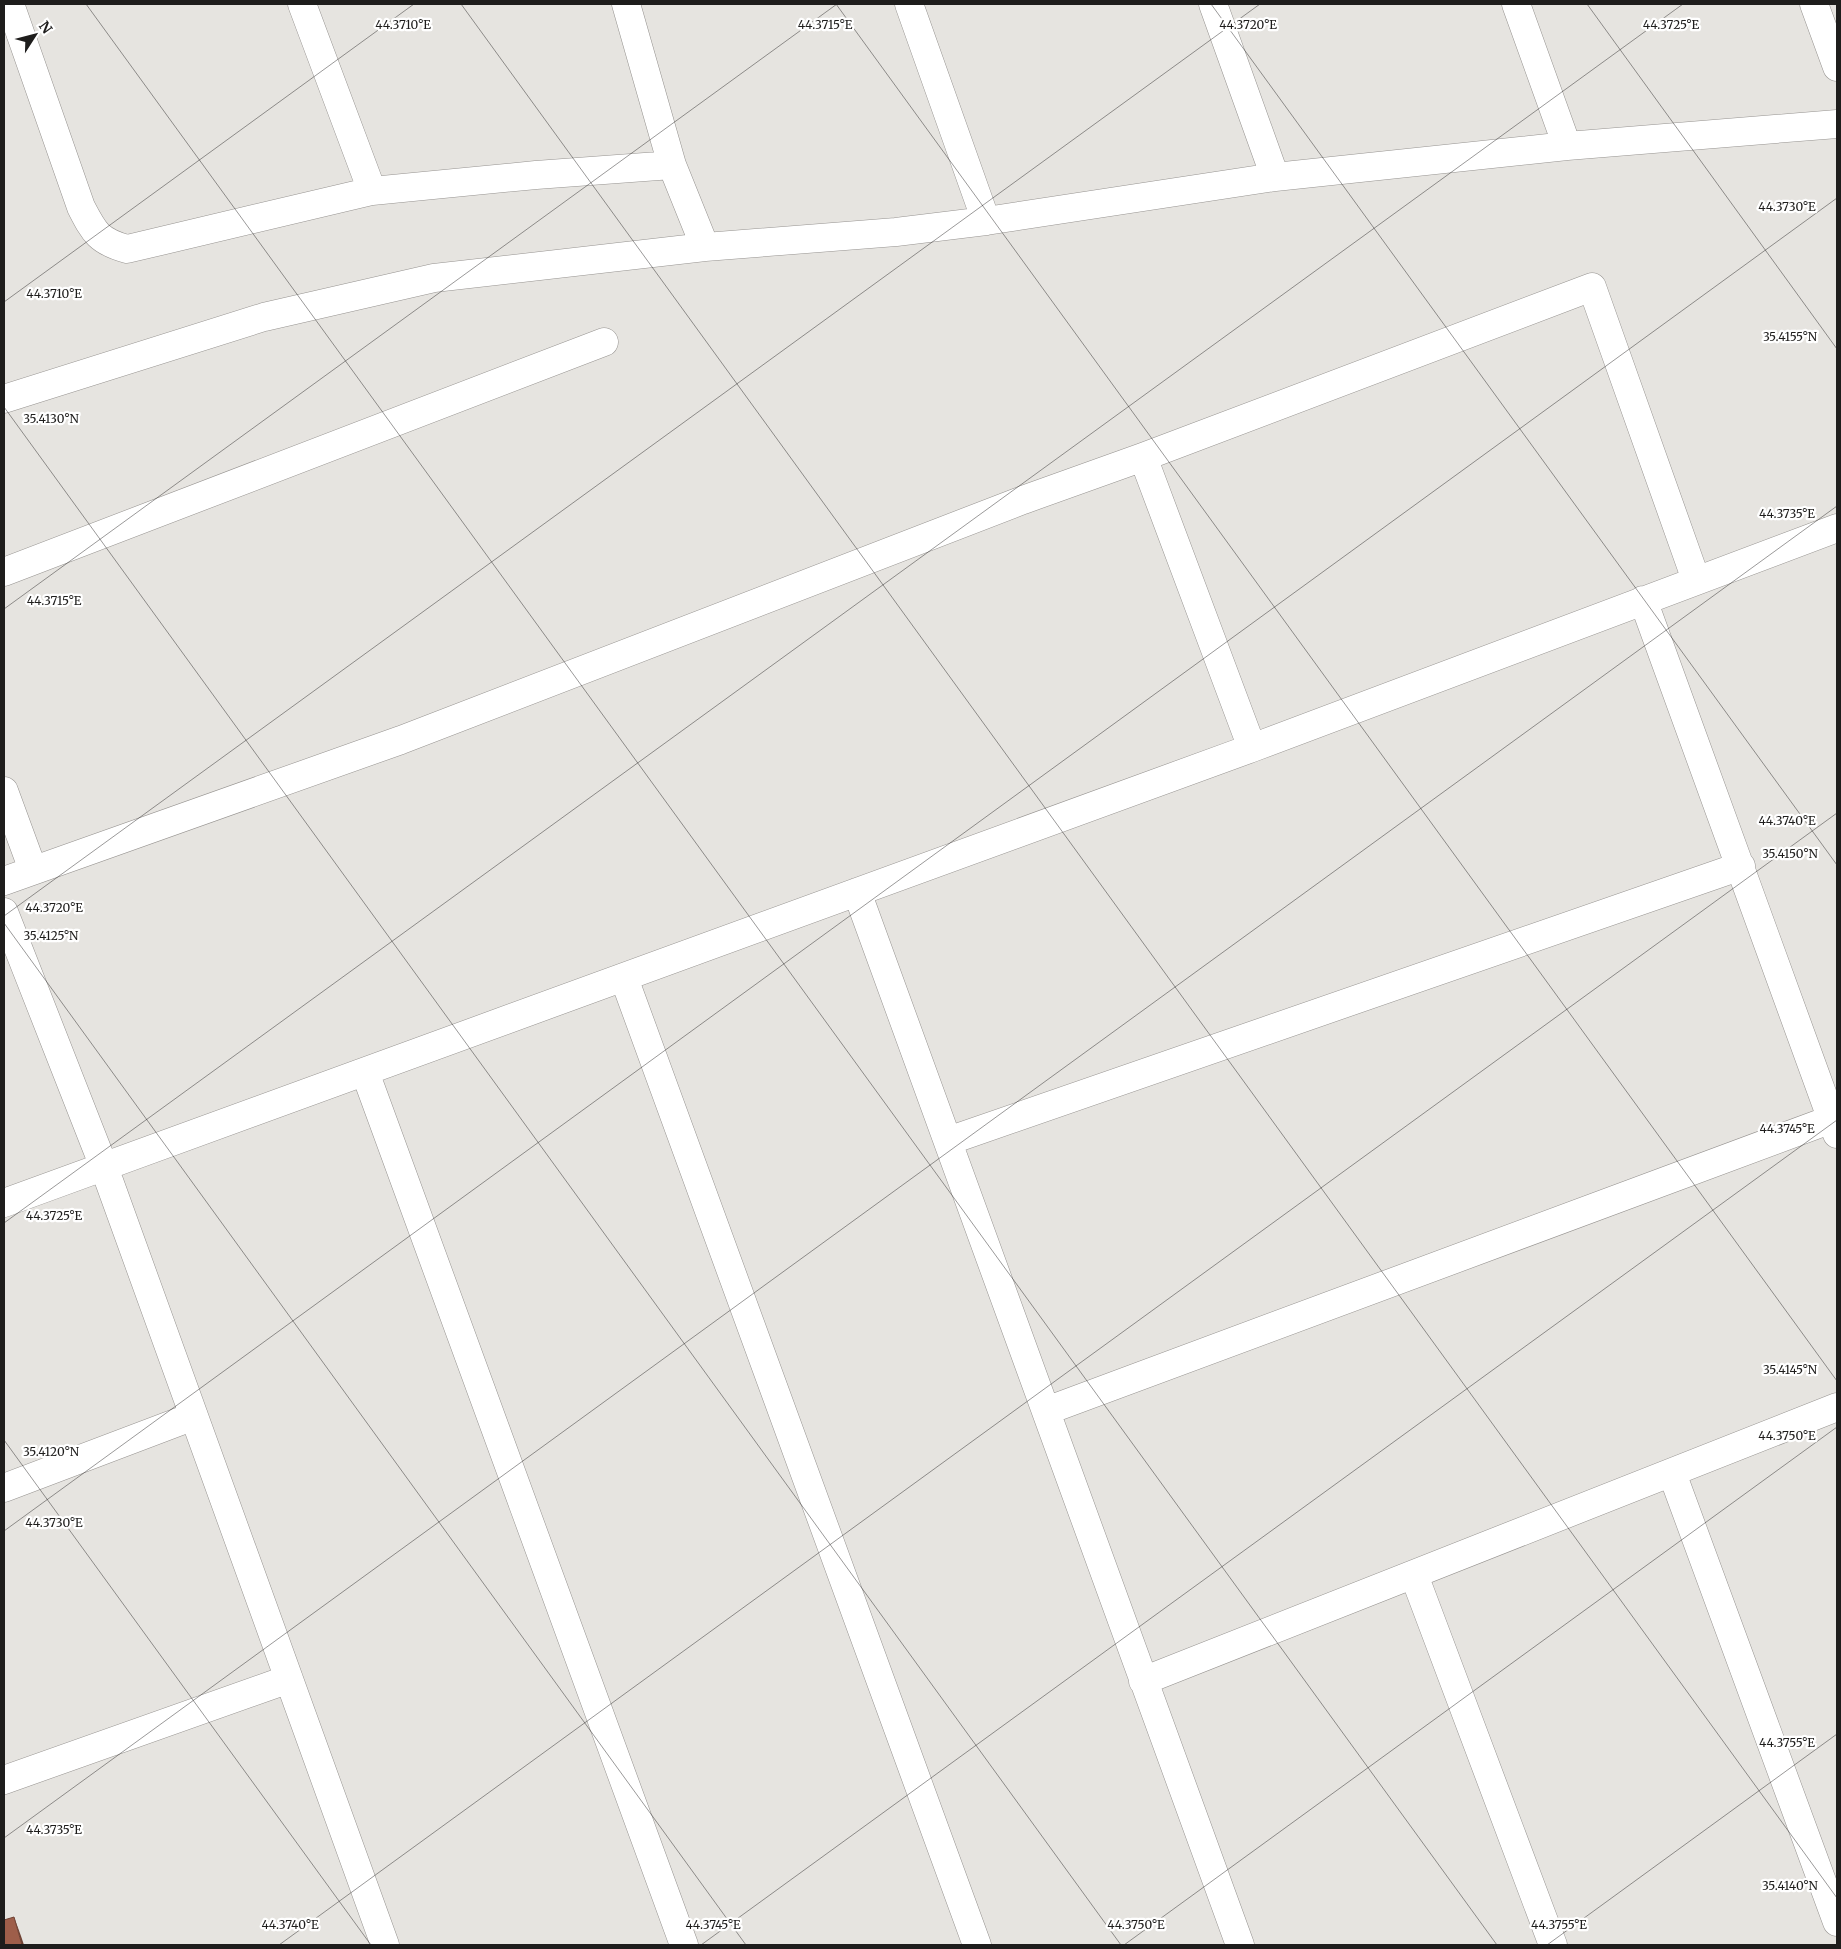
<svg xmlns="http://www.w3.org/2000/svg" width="1841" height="1949" font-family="Merriweather,serif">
<rect width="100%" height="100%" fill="#e6e4e0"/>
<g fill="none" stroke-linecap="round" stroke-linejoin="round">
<defs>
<path id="street" d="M10 4 81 207C94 232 98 241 127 249L372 191 536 175 672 165
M302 4 372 191
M626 4 672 165 705 247
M909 4 986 221
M1213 4 1275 177
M1516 4 1567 146
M1814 4 1837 67
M4 399 264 317 434 278 705 247 896 232 986 221 1275 177 1567 146 1837 124
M1143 457 1252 748
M4 572 604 342
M1643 600 1837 1134
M4 791 33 870
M4 881 401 740 1023 500 1143 457 1592 287 1696 580
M857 892 1240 1945
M4 912 104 1167 385 1945
M624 978 977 1945
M365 1072 684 1945
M948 1141 1741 866
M4 1203 1252 748 1837 528
M1046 1411 1832 1119
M1672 1473 1837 1922
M4 1488 194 1416
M1414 1575 1553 1945
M1143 1681 1837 1407
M4 1780 289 1679"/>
</defs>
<use href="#street" stroke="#969390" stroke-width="29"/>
<use href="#street" stroke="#fff" stroke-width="28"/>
</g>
<path fill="#6f4234" d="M14 1917 21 1936 24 1945H22Z"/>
<path fill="#9e5e4a" stroke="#6f4234" d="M14 1917 22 1945H4V1920Z"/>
<path fill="none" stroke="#1e1d1c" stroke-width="1" stroke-opacity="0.45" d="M86 4 1497 1945M461 4 1837 1898M836 4 1837 1381M1211 4 1837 865M1587 4 1837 349M4 302 414 4M4 407 1121 1945M4 609 837 4M4 916 1260 4M4 923 746 1945M4 1223 1683 4M4 1440 371 1945M4 1531 1837 198M4 1838 1837 506M279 1945 1837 813M701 1945 1837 1120M1124 1945 1837 1427M1547 1945 1837 1734"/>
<g font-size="12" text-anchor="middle" fill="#1e1d1c" stroke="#fff" stroke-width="4.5" stroke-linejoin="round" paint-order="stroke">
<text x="403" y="29">44.3710°E</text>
<text x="825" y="29">44.3715°E</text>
<text x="1248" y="29">44.3720°E</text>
<text x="1671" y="29">44.3725°E</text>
<text x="1787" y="211">44.3730°E</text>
<text x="54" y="298">44.3710°E</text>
<text x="1790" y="341">35.4155°N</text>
<text x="51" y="423">35.4130°N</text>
<text x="1787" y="518">44.3735°E</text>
<text x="54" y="605">44.3715°E</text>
<text x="1787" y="825">44.3740°E</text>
<text x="1790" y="858">35.4150°N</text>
<text x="54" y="912">44.3720°E</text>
<text x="51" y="940">35.4125°N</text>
<text x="1787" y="1133">44.3745°E</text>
<text x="54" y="1220">44.3725°E</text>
<text x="1790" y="1374">35.4145°N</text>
<text x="1787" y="1440">44.3750°E</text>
<text x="51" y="1456">35.4120°N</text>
<text x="54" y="1527">44.3730°E</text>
<text x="1787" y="1747">44.3755°E</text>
<text x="54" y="1834">44.3735°E</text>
<text x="1790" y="1890">35.4140°N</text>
<text x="290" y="1929">44.3740°E</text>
<text x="713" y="1929">44.3745°E</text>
<text x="1136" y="1929">44.3750°E</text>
<text x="1559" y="1929">44.3755°E</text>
</g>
<rect width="1841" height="1949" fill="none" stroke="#1e1d1c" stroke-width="10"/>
<g transform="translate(35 35) rotate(54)" stroke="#ffffff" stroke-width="4" paint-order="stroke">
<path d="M0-4L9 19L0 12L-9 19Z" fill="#1e1d1c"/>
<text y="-8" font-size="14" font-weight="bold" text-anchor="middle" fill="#1e1d1c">N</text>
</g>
</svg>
